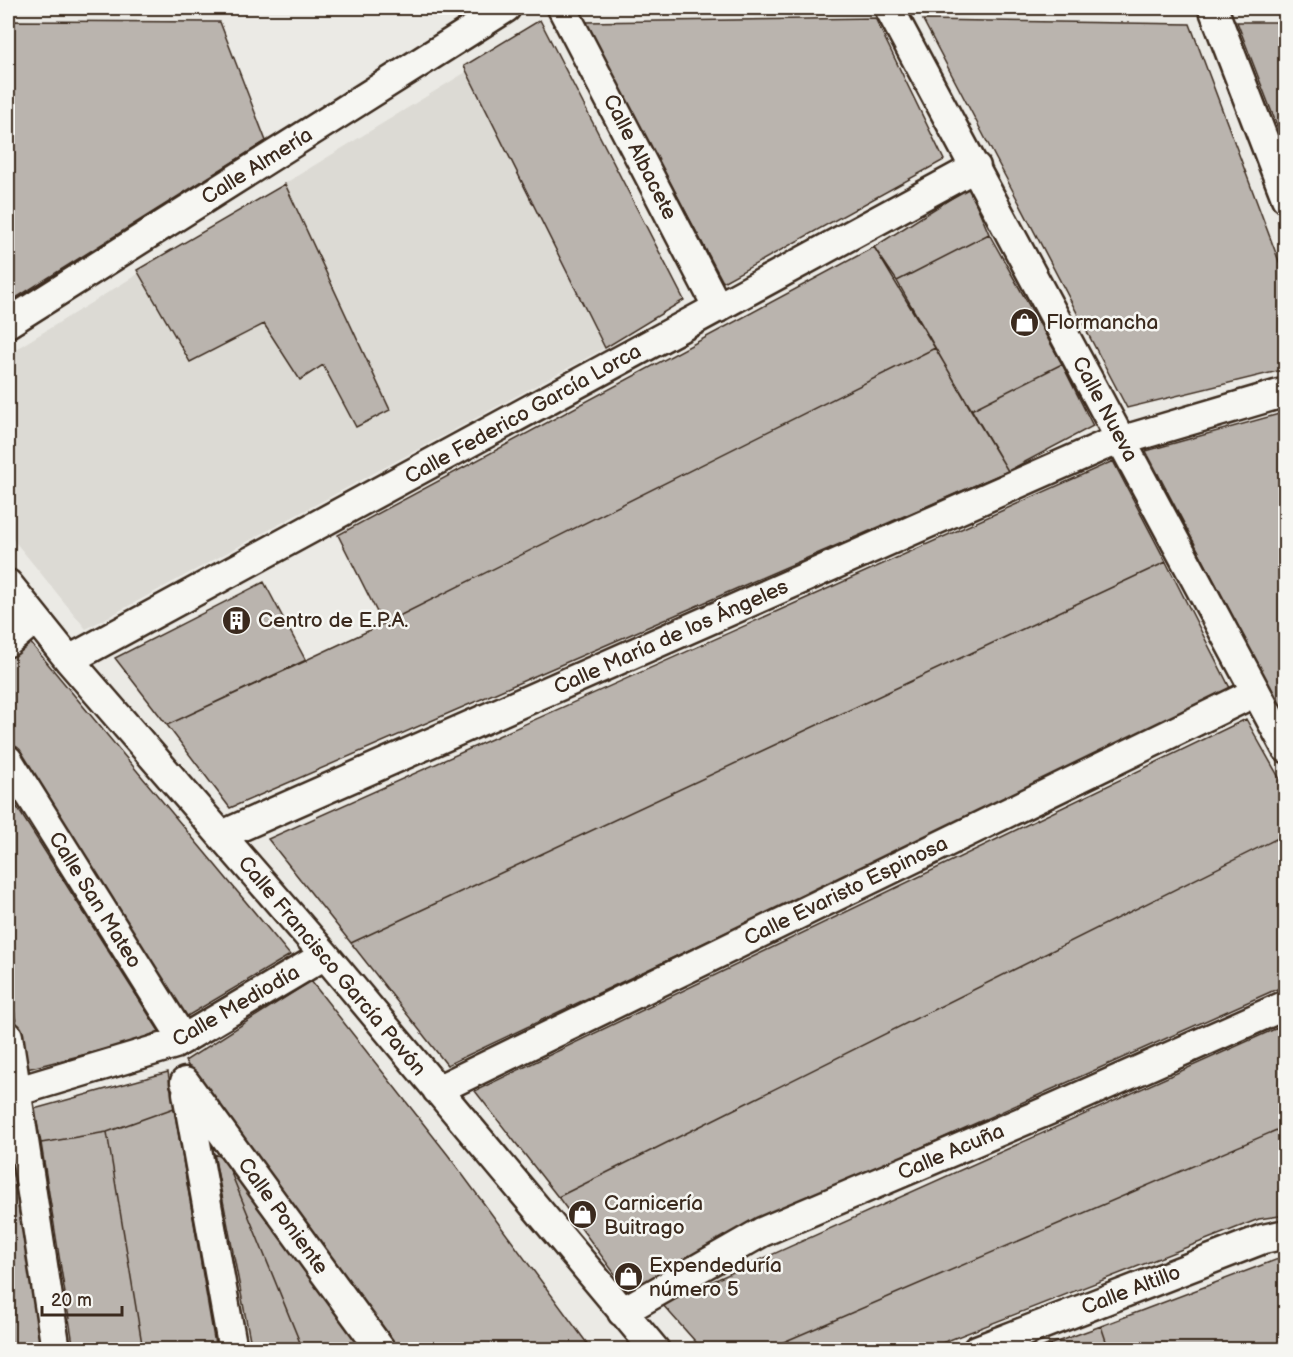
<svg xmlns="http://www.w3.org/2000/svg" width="1293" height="1357" font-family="'Balsamiq Sans',sans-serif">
<rect width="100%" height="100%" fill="#ebeae5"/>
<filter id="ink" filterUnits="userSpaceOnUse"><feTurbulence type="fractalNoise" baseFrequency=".0167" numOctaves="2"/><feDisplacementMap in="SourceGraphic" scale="12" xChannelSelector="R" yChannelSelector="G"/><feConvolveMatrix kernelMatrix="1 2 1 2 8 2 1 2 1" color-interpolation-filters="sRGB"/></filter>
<g filter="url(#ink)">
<path fill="#dcdad4" d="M466 72 605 348 86 629 8 533V354Z"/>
<path fill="#bab4ae" stroke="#3b2a1e" stroke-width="1.5" d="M875 18 944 160 723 282 585 22Z
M540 20 684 300 605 348 464 66Z
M923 20 1190 24 1286 280V369L1127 408Z
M8 21 220 22 266 141 8 303Z
M1237 22H1286V149Z
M285 184 390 410 356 427 323 365 300 380 264 324 190 362 137 270Z
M969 187 989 234 897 281 874 247Z
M989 234 1062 364 971 410 897 281Z
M874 247 935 348 383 624 338 535Z
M935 348 1008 471 230 808 167 725 383 624Z
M1062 364 1093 426 1008 471 971 410Z
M1286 412V718L1146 451Z
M1113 461 1166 562 351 943 268 839Z
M1166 562 1232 692 447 1065 351 943Z
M264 582 306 661 167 725 115 658Z
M29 641 290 955 184 1018 8 738V660Z
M1246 719 1286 790V834L558 1197 475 1091Z
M8 793 159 1031 134 1042 23 1070 8 968Z
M1286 834V985L756 1221 629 1293 558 1197Z
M311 981 448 1155 592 1350H394L232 1132 185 1061Z
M1286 1024V1126L765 1350H703L662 1304Z
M168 1072 174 1108 107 1132 41 1143 34 1109Z
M174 1108 216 1350H143L107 1132Z
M1286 1126V1215L1259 1219 924 1350H765Z
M107 1132 143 1350H74L41 1143Z
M8 1144 42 1350H8Z
M214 1154 225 1158 303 1350H252Z
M225 1158 370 1350H303Z
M1286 1256V1350H1109L1101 1326Z
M1101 1326 1109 1350H1053L1051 1344Z
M1050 1344 1052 1350H1036Z"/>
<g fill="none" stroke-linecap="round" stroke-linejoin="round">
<defs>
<path id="street" d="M562 8 718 308
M889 8 1286 748
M1213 8 1286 198
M8 323 506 8
M8 584 69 660 325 955 655 1350
M8 642 35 619
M69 660 976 167
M8 760 183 1039
M222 835 1103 446 1286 392
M8 1036 56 1350
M185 1082 381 1350
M437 1090 1256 692
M187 1093 233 1350
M8 1094 175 1044 325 955
M622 1312 762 1232 1054 1108 1286 1005
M977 1350 1263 1239 1286 1234"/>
</defs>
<use href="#street" stroke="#3b2a1e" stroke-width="33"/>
<use href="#street" stroke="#f6f6f2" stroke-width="28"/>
</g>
</g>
<defs>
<symbol id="shop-disc" viewBox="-11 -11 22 22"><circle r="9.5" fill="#3b2a1e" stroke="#f6f6f2"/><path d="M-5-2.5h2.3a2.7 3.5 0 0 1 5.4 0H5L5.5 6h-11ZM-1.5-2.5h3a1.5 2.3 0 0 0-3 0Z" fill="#fff"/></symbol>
<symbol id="building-disc" viewBox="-11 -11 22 22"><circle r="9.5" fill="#3b2a1e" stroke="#f6f6f2"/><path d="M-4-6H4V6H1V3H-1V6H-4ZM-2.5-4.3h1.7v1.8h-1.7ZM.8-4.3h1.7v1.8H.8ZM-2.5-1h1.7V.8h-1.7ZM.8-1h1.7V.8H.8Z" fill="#fff"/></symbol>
</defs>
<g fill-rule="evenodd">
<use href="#shop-disc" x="1008" y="306" width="33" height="33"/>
<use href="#building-disc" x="220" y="604" width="33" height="33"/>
<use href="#shop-disc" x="566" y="1198" width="33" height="33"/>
<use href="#shop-disc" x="612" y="1260" width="33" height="33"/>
</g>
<g text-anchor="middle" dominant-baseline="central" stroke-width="5" stroke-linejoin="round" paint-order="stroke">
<g font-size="21" fill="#3b2a1e" stroke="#f6f6f2">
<text transform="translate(640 157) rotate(63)">Calle Albacete</text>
<text transform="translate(257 166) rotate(-32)">Calle Almería</text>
<text transform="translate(1105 409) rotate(62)">Calle Nueva</text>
<text transform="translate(523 414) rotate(-29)">Calle Federico García Lorca</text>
<text transform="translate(671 637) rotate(-24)">Calle María de los Ángeles</text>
<text transform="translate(846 891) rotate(-26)">Calle Evaristo Espinosa</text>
<text transform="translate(95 900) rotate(58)">Calle San Mateo</text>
<text transform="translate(332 966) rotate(50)">Calle Francisco García Pavón</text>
<text transform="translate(236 1006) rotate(-30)">Calle Mediodía</text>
<text transform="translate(951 1152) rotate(-23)">Calle Acuña</text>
<text transform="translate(283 1216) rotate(54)">Calle Poniente</text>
<text transform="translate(1131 1290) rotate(-21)">Calle Altillo</text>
</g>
<g font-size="21" fill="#3b2a1e" stroke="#f6f6f2" text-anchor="start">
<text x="1046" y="322">Flormancha</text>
<text x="258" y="620">Centro de E.P.A.</text>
<text x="604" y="1203">Carnicería<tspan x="604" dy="24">Buitrago</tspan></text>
<text x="649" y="1265">Expendeduría<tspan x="649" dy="24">número 5</tspan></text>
</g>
</g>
<rect width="1293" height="1357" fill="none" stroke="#f6f6f2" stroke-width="30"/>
<rect x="15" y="15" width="1263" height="1327" fill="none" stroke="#3b2a1e" stroke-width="2" filter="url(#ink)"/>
<path d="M42 1306v9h80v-9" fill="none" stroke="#3b2a1e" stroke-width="3"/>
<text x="51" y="1306" font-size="18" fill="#3b2a1e" stroke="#f6f6f2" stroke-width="4.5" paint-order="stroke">20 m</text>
</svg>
